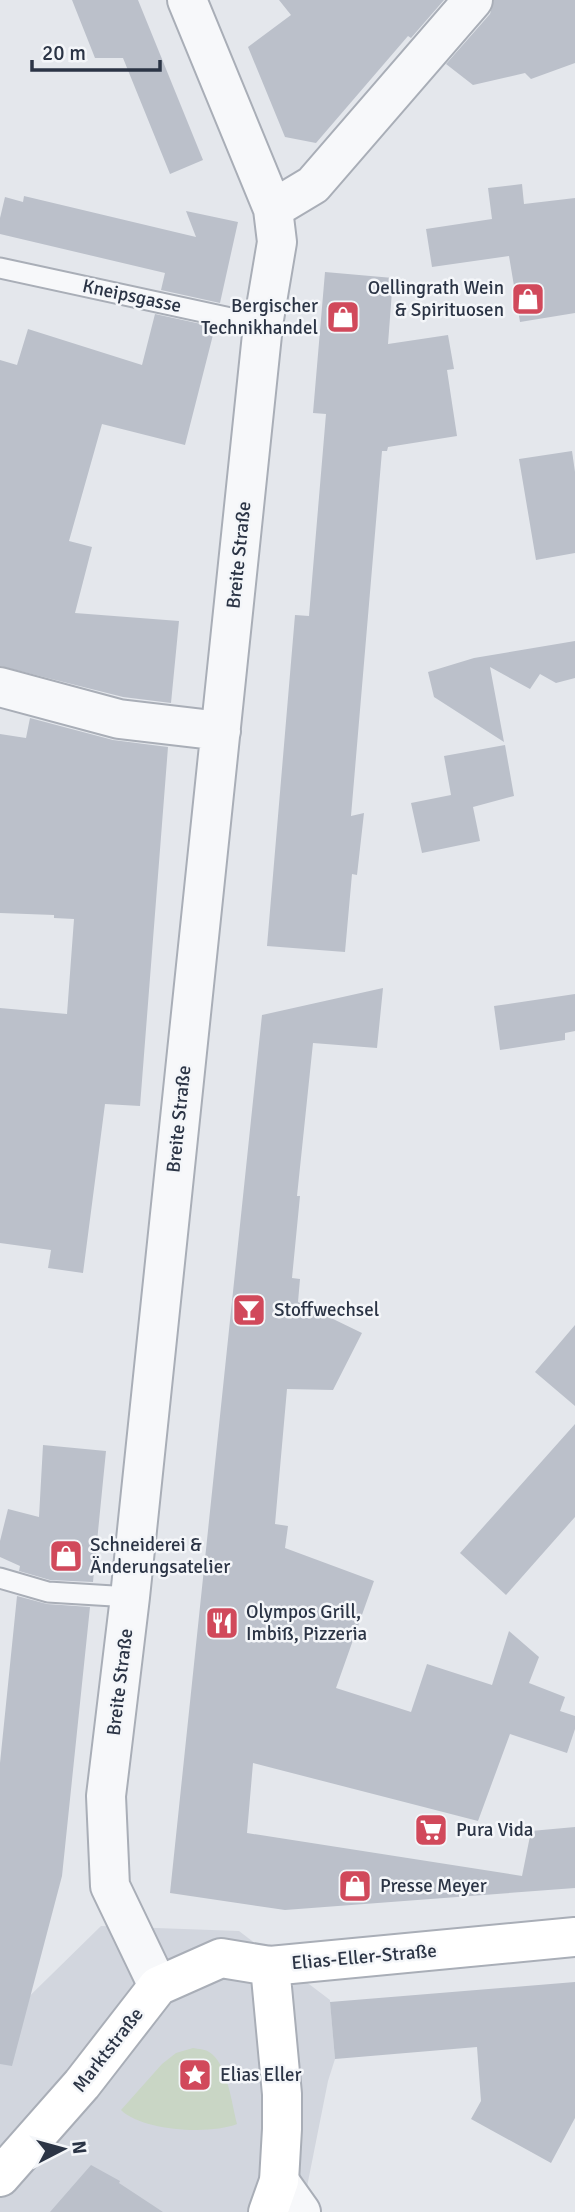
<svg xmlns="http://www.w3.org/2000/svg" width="575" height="2212" font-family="Signika,sans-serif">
<rect width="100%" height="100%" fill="#e4e7ec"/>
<path fill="#d2d6de" d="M101 1926 239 1931 330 2000 335 2059 328 2081 302 2212H0V2025Z"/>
<path fill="#c9d6c5" d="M193 2048C198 2049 205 2049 209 2052 227 2062 232 2105 237 2124 210 2135 142 2131 121 2110L162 2064 176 2053Z"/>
<path fill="#bbc0ca" d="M72 0H138L203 160 170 174 123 58H95Z
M279 0H444L411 38 408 36 316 143 285 137 248 47 291 15Z
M494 0H575V63L531 79 525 73 473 85 446 64 490 14Z
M522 184 524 204 575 198V313L520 322 509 256 432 267 426 229 492 219 488 188Z
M24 196 196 237 186 211 238 222 220 303 161 290 165 273 0 234V218L5 197 23 202Z
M325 272 393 278 388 344 448 335 454 369 447 370 457 436 388 447 387 451H382L351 816 364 813 357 875 352 874 345 952 267 946 295 615 309 616 326 414 313 413Z
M155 314 215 327 185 445 102 424 69 541 92 547 75 613 179 621 171 703 123 697 0 666V360L17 365 28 329 142 365Z
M572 451 575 472V553L536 560 519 459Z
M575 641V678L556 683 540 674 530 689 490 667 504 742 434 697 428 672 474 658Z
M30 718 113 740 168 747 140 1106 105 1104 83 1273 48 1268 51 1250 0 1243V1008L67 1014 74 919 54 918V915L0 913V734L26 738Z
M505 745 514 796 473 807 480 841 422 853 411 803 451 795 444 756Z
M383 988 377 1048 313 1043 297 1196H300L292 1278 300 1279 298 1302 362 1333 333 1390 287 1389 275 1524 288 1526 285 1548 374 1581 336 1688 411 1712 427 1664 492 1685 509 1631 539 1657 529 1683 565 1697 560 1711 575 1716V1729L567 1753 510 1734 478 1821 253 1763 247 1833 522 1876 531 1831 575 1827V1888L285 1910 170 1893 262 1015Z
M575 994V1031L565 1033V1040L500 1050 494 1006Z
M575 1325V1406L535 1372Z
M575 1424V1517L506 1595 460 1553Z
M43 1445 106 1451 93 1582 50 1580 19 1571 20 1566 0 1557V1541L8 1509 39 1517Z
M17 1596 47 1604 90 1607 62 1876 12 2066 0 2064V1763Z
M575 1982V2118L551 2163 471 2119 481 2101 477 2047 335 2059 330 2002Z
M91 2165 120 2181 119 2183 163 2212H50Z"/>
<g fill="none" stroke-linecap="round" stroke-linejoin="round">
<defs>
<path id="lane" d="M0 268 263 325
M0 1578 48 1592 130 1597"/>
<path id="street" d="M273 209 313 185 473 0
M0 687 119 719 221 731
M158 1986 110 1886 106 1796 130 1597 263 325 277 242 273 209 187 0
M279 2181 301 2212"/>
<path id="secondary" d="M0 2177 82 2084 158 1986 221 1958 270 1966 575 1937
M268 2212 279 2181 282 2129V2094L270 1966"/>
</defs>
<use href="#lane" stroke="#a9aeb7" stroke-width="23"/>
<use href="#street" stroke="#a9aeb7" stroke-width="42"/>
<use href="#secondary" stroke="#a9aeb7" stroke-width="42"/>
<use href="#lane" stroke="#f7f8fa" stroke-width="19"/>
<use href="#street" stroke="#f7f8fa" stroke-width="38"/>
<use href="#secondary" stroke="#fff" stroke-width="38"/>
</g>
<defs>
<symbol id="shop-square" viewBox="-11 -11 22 22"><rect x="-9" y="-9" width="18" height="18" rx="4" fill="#d1495b" stroke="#f4f6f9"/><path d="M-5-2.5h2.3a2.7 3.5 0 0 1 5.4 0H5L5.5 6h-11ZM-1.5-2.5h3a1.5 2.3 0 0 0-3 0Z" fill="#fff"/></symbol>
<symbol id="bar-square" viewBox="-11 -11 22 22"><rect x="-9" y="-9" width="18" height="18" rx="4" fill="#d1495b" stroke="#f4f6f9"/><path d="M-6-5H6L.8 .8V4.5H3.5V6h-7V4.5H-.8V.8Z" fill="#fff"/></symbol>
<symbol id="restaurant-square" viewBox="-11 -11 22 22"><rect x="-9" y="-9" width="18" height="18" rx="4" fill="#d1495b" stroke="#f4f6f9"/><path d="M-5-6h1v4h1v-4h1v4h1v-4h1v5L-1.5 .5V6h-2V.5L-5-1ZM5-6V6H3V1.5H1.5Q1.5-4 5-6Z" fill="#fff"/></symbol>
<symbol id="supermarket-square" viewBox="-11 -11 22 22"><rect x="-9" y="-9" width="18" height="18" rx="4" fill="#d1495b" stroke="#f4f6f9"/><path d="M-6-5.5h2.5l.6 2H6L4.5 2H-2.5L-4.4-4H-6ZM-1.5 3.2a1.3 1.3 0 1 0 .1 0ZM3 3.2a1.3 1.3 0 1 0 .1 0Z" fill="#fff"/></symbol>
<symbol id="sight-square" viewBox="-11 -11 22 22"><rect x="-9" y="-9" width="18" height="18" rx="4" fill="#d1495b" stroke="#f4f6f9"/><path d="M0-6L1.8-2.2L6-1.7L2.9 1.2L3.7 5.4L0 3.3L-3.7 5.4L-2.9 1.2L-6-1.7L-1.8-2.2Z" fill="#fff"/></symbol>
</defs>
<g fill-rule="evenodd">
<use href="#shop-square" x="509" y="280" width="38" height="38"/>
<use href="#shop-square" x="324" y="298" width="38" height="38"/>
<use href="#bar-square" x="230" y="1291" width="38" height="38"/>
<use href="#shop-square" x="47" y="1537" width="38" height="38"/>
<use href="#restaurant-square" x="203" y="1604" width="38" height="38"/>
<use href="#supermarket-square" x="412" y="1811" width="38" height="38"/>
<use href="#shop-square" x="336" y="1867" width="38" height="38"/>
<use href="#sight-square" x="176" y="2056" width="38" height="38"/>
</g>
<g text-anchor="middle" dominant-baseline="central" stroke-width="5" stroke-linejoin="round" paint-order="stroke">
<g font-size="19" fill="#2b3445" stroke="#f4f6f9" text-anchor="start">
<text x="504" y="288" text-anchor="end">Oellingrath Wein<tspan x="504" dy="22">&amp; Spirituosen</tspan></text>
<text x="318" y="306" text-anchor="end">Bergischer<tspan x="318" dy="22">Technikhandel</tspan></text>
<text x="274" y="1310">Stoffwechsel</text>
<text x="90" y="1545">Schneiderei &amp;<tspan x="90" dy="22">Änderungsatelier</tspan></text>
<text x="246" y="1612">Olympos Grill,<tspan x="246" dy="22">Imbiß, Pizzeria</tspan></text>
<text x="456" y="1830">Pura Vida</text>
<text x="380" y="1886">Presse Meyer</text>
<text x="220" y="2075">Elias Eller</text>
</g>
<g font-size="19" fill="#2b3445" stroke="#f4f6f9">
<text transform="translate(132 296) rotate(12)">Kneipsgasse</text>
<text transform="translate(239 555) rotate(-84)">Breite Straße</text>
<text transform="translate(179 1119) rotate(-84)">Breite Straße</text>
<text transform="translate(120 1682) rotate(-83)">Breite Straße</text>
<text transform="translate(364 1957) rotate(-5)">Elias-Eller-Straße</text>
<text transform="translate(108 2050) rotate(-52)">Marktstraße</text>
</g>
</g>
<g transform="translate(63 2149) rotate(84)" stroke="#f4f6f9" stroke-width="5" paint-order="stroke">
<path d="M0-5L12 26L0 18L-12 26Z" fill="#2b3445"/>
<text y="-10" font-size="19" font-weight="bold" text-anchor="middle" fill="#2b3445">N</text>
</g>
<path d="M32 60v10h128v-10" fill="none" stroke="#2b3445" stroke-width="3.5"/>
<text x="42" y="60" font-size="21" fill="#2b3445" stroke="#f4f6f9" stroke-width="5" paint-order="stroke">20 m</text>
</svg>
